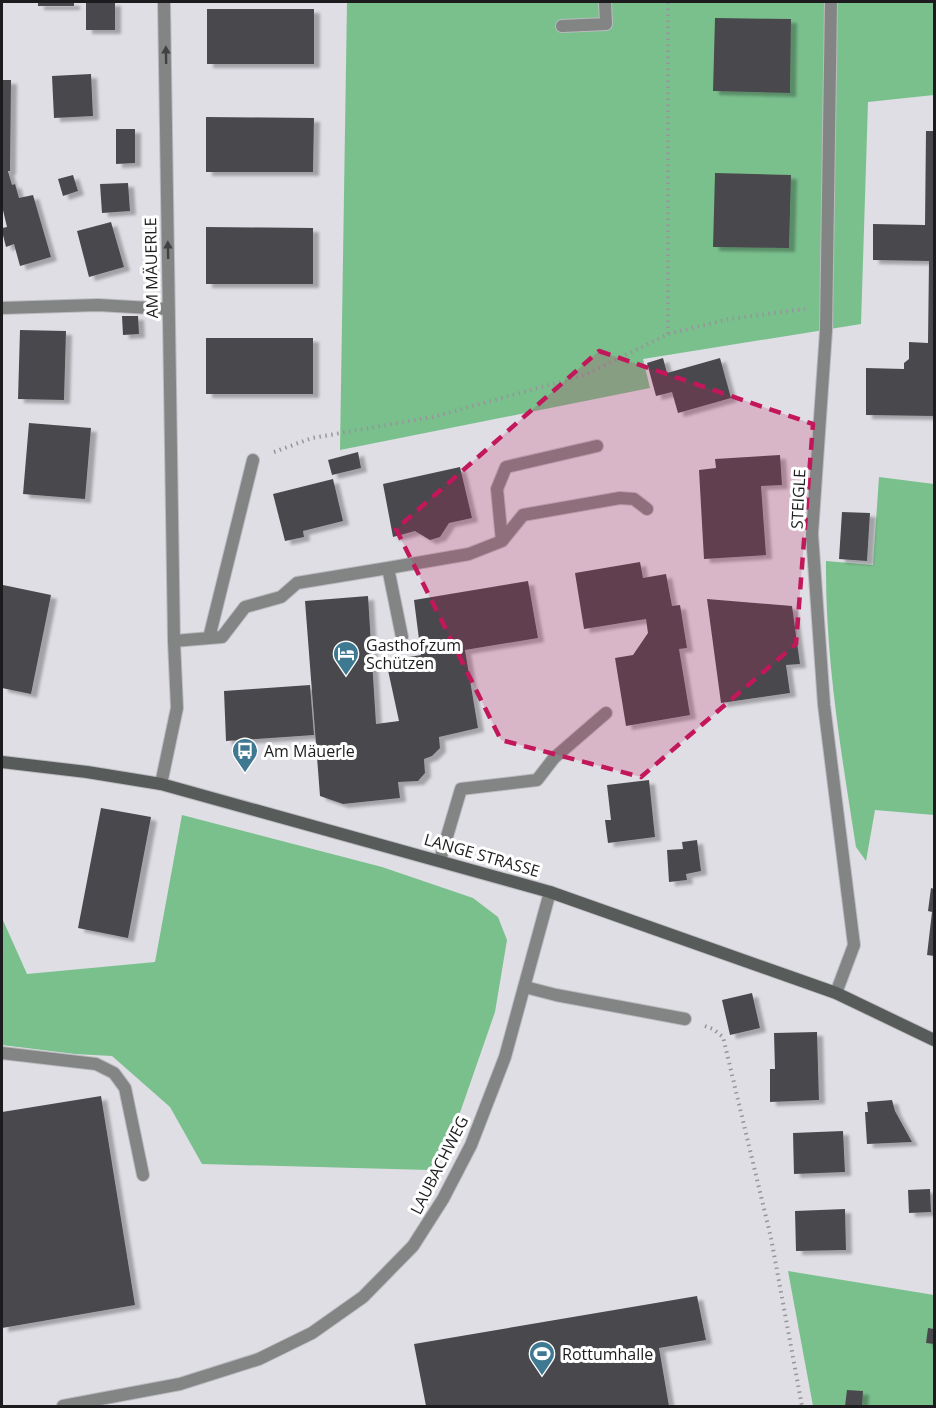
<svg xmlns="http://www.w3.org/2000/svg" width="936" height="1408" font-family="'Open Sans',sans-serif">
<defs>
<filter id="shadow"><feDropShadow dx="6" dy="4" stdDeviation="1.5" flood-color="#0004"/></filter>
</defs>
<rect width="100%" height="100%" fill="#dedee4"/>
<path fill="#7ac08d" d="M347 2H934V95L868 102 861 324 643 359 650 388 340 450Z
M879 477 934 484V815L875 810 866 861 856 847C841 752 825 657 826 561L873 565Z
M182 815 382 867 473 898 498 917 507 940 495 1012 455 1127 429 1170 202 1164 170 1107 112 1056 75 1054 2 1045V918L27 974 155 962Z
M788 1271 934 1295V1406H813Z"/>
<path fill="#4a494e" filter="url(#shadow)" d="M38 2H74V6H38Z
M115 2V30H86V3Z
M207 9H314V64H207Z
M715 18 791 19 790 93 713 91Z
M91 74 93 116 54 118 52 76Z
M2 80H11L10 171H8L12 185 15 184 19 198 33 195 51 257 20 266 14 244 6 247 2 231V228L7 227 2 206Z
M206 117 314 118 313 172H206Z
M116 129H135V163L116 164Z
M926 131H934V416L866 415V368L904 369V363L909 359V342L928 343 929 261 873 260V224L925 225Z
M715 173 791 175 789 248 713 247Z
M73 175 78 191 63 196 58 179Z
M128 183 130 211 102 213 100 184Z
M111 222 124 267 89 277 77 231Z
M206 227 313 228V284H206Z
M122 316H138L139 334 123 335Z
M20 330 66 331 64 400 18 399Z
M206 338H313V394H206Z
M663 358 667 373 720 358 731 398 678 413 672 392 656 396 647 363Z
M29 423 91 428 85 499 23 494Z
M358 452 361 468 332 475 328 460Z
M780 455 782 485 761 486 766 555 704 559 699 470 716 468 715 459Z
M460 467 472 518 449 523 440 537 430 540 415 531 393 537 383 484Z
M333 479 343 521 303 531 304 537 285 541 273 494Z
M842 512 870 513 867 561 839 559Z
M640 562 643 578 666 574 672 606 680 605 687 648 679 649 690 715 626 726 615 658 633 655 648 633 646 619 584 629 575 573Z
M528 581 538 638 465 650 478 728 439 737 440 748 432 756 424 759 425 773 418 781 398 782 400 798 343 804 320 796 305 601 368 596 376 724 399 721 386 661 421 655 414 600Z
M3 585 51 595 31 694 2 688Z
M707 599 792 606 800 664 786 665 790 693 721 703Z
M310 685 314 735 226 741 224 691Z
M649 780 655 837 608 843 605 820H611L607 785Z
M101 808 151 817 128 938 78 928Z
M697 840 701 871 686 874 687 880 669 882 667 850 683 849 682 842Z
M931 888 934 889V956L927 955 932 912 928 911Z
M752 993 760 1028 730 1035 722 1000Z
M817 1032 819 1100 770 1102V1069H775L774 1033Z
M101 1096 135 1305 2 1328V1112Z
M892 1100 895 1111 912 1142 867 1144 865 1112H868L867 1102Z
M843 1131 845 1172 794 1174 793 1133Z
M930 1189 931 1212 909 1213 908 1190Z
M845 1209 846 1250 796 1251 795 1211Z
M697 1296 706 1340 659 1348 669 1406H426L414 1344Z
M928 1328 934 1329V1344L926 1343Z
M847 1390 863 1391 862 1406H845Z"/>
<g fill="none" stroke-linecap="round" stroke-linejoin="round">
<defs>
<path id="lane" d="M2 308 98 305 168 309
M502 541 497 489 506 467 597 446
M388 568 469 554 502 541 523 515 620 498 634 499 647 509
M209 638 253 460
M174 641 222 637 245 607 281 597 297 583 388 568 402 637
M440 860 461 789 537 780 554 758 606 713
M525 987 556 995 685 1019
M2 1053 96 1064 114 1073 125 1088 143 1175"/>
<path id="street" d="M831 2 826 331 812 534 824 705 854 945 836 993
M562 26 606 24 605 2
M161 784 177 708 174 641 164 2
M63 1406 180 1384 259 1359 312 1333 363 1297 413 1246 443 1199 471 1145 505 1057 550 892"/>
<path id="secondary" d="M2 762 87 772 161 784 550 892 836 993 934 1040"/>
</defs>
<use href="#lane" stroke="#bbbbc0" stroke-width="14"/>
<use href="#street" stroke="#bbbbc0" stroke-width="14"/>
<use href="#secondary" stroke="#bbbbc0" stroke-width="14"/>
<path stroke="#96969a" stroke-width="4" stroke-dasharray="1.5 4.5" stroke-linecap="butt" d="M668 334V2
M274 452 312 438 433 417 585 375 668 334 729 319 805 309
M705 1026 713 1029 723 1037 771 1238 802 1406"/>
<use href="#lane" stroke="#828584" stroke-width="12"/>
<use href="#street" stroke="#828584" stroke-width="12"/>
<use href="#secondary" stroke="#575b59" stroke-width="12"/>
</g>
<defs><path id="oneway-solid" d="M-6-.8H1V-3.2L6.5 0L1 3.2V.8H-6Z" transform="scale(1.5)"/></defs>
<g fill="#404142">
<use href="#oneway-solid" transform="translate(166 55) rotate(-91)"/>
<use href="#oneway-solid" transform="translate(168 250) rotate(-91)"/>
</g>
<path fill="#c2185b" fill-opacity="0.2" stroke="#c2185b" stroke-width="4.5" stroke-dasharray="12 8" stroke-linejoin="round" d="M599 351 813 424 796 644 641 777 501 740 396 529Z"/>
<defs>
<symbol id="hotel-pin" viewBox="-11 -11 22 30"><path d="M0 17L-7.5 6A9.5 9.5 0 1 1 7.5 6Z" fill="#3e7991" stroke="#fff"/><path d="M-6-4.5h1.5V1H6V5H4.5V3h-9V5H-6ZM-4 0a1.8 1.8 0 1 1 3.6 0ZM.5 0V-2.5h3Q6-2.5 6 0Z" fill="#fff"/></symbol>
<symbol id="bus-pin" viewBox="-11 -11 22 30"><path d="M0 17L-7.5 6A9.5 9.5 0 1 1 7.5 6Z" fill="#3e7991" stroke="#fff"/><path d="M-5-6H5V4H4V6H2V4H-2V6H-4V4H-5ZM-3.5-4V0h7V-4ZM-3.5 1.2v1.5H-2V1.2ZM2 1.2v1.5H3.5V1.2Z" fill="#fff"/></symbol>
<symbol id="stadium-pin" viewBox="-11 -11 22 30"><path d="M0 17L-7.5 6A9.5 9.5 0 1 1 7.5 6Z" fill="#3e7991" stroke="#fff"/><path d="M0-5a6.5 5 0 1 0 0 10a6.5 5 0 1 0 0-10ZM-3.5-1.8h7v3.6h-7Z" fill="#fff"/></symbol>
</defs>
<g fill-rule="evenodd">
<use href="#hotel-pin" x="331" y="639" width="30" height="40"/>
<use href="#bus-pin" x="230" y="736" width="30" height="40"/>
<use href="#stadium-pin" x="527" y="1339" width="30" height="40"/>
</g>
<g text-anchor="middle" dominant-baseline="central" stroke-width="6" stroke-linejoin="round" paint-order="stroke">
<g font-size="16" fill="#1c1c1e" stroke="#fff">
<text transform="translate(151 268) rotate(-91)">AM MÄUERLE</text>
<text transform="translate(798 499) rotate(-87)">STEIGLE</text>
<text transform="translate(482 855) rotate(16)">LANGE STRASSE</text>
<text transform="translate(439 1165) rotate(-63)">LAUBACHWEG</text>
</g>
<g font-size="16" fill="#1c1c1e" stroke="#fff" text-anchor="start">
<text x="366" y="645">Gasthof zum<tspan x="366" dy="18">Schützen</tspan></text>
<text x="264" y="751">Am Mäuerle</text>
<text x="562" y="1354">Rottumhalle</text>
</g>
</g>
<rect width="936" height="1408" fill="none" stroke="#1c1c1e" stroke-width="6"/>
</svg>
